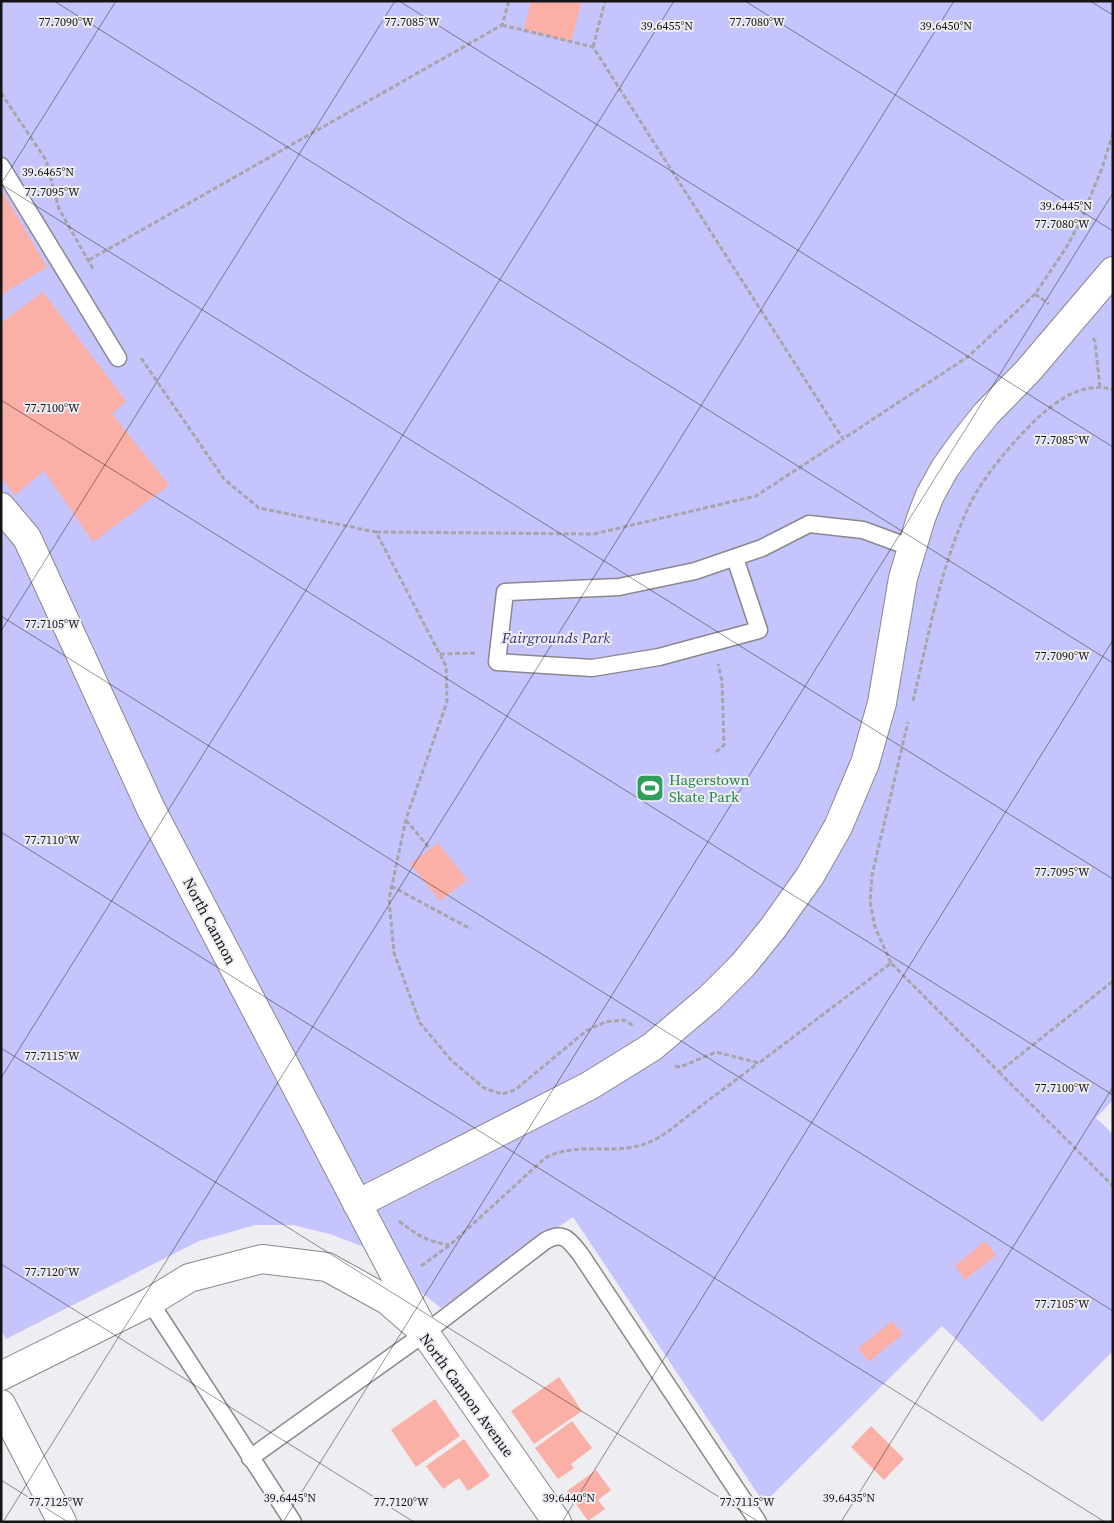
<svg xmlns="http://www.w3.org/2000/svg" width="1114" height="1523" font-family="'Source Serif 4',serif">
<rect width="100%" height="100%" fill="#ededf2"/>
<path fill="#c5c4fd" d="M1 1H1113V1100L1096 1118 1113 1134V1351L1042 1422 942 1326 764 1503 573 1217 441 1308 364 1247 330 1234 293 1225H255L199 1241 6 1339 1 1329Z"/>
<path fill="#fab0a7" d="M531 1H582L571 42 524 29Z
M1 189 47 267 1 295Z
M43 292 126 401 112 414 169 485 93 542 44 471 15 495 1 478V323Z
M438 843 467 880 440 901 410 864Z
M985 1241 996 1255 965 1280 955 1266Z
M892 1321 903 1334 869 1362 858 1348Z
M559 1377 582 1411 534 1444 511 1411Z
M435 1399 460 1436 416 1467 391 1430Z
M572 1421 592 1448 571 1464 574 1468 558 1479 535 1448Z
M871 1426 904 1459 884 1480 851 1447Z
M464 1439 490 1476 468 1491 459 1478 443 1489 426 1466Z
M596 1470 611 1490 598 1500 605 1509 588 1521 567 1491Z"/>
<g fill="none" stroke-linecap="round" stroke-linejoin="round">
<defs>
<path id="service" d="M1 166 118 358
M735 558 759 630 659 657 592 668 497 662 505 592 619 587 695 571 762 548 809 524 863 530 912 548
M150 1302 293 1522
M250 1458 425 1333 545 1241C564 1230 570 1241 581 1255L758 1522"/>
<path id="minor" d="M1 507 27 538 151 809 425 1333
M357 1204 589 1086 652 1047 710 998 743 965 773 928 810 876 838 827 865 763 882 703 903 578 921 518 930 495 945 468 963 443 986 414 1028 371 1113 271"/>
<path id="tertiary" d="M1 1376 150 1302 189 1278 262 1259 327 1267 387 1300 425 1333 557 1522
M1 1404 62 1522"/>
</defs>
<use href="#service" stroke="#88888d" stroke-width="19"/>
<use href="#minor" stroke="#88888d" stroke-width="30"/>
<use href="#tertiary" stroke="#88888d" stroke-width="30"/>
<path stroke="#a6a6aa" stroke-width="3" stroke-dasharray="5 2.5" stroke-linecap="butt" d="M502 25 593 47 843 439 969 356 1035 294 1066 248 1080 222 1102 168 1113 133
M593 47 605 1
M1 93 46 160 59 209 93 269
M89 260 502 25 509 1
M1035 294 1049 304
M1093 338 1095 341 1100 388
M141 358 224 479 259 508 376 532 446 666 447 702 406 819 389 899 394 953 420 1023 451 1060 484 1088 502 1094 515 1090 586 1031 605 1022 624 1020 634 1026
M376 532 594 534 756 496 843 439
M440 654 477 653
M913 701C929 635 940 566 970 504 984 475 1017 437 1041 415 1060 398 1086 381 1113 390
M716 752 724 745 722 681 718 664
M406 820 430 849
M391 886 471 929
M891 963 875 927 870 902 872 875 908 722
M675 1066 680 1067 716 1052 759 1063 891 963 999 1072 1113 981
M999 1072 1113 1186
M399 1221C417 1235 426 1241 449 1245
M421 1266 450 1245 545 1158C578 1140 617 1157 650 1142 664 1136 676 1125 688 1116 711 1098 735 1081 758 1063"/>
<use href="#service" stroke="#fff" stroke-width="16"/>
<use href="#minor" stroke="#fff" stroke-width="28"/>
<use href="#tertiary" stroke="#fff" stroke-width="28"/>
</g>
<path fill="none" stroke="#141416" stroke-width="1" stroke-opacity="0.45" d="M54 1 1113 663M399 1 1113 447M745 1 1113 231M1090 1 1113 15M1 184 1113 879M1 184 116 1M1 400 1113 1095M1 616 1113 1311M1 631 395 1M1 832 1105 1522M1 1048 759 1522M1 1078 674 1M1 1264 414 1522M1 1480 68 1522M3 1522 954 1M283 1522 1113 193M562 1522 1113 640M841 1522 1113 1087"/>
<defs>
<symbol id="stadium-square" viewBox="-11 -11 22 22"><rect x="-9" y="-9" width="18" height="18" rx="4" fill="#2e9e5b" stroke="#ededf2"/><path d="M0-5a6.5 5 0 1 0 0 10a6.5 5 0 1 0 0-10ZM-3.5-1.8h7v3.6h-7Z" fill="#fff"/></symbol>
</defs>
<g fill-rule="evenodd">
<use href="#stadium-square" x="634" y="772" width="32" height="32"/>
</g>
<g text-anchor="middle" dominant-baseline="central" stroke-width="4" stroke-linejoin="round" paint-order="stroke">
<g font-size="15" font-style="italic" fill="#3b327a" stroke="#ededf2">
<text x="556" y="637">Fairgrounds Park</text>
</g>
<g font-size="15" fill="#27864d" stroke="#ededf2" text-anchor="start">
<text x="669" y="779">Hagerstown<tspan x="669" dy="17">Skate Park</tspan></text>
</g>
<g font-size="15" fill="#141416" stroke="#ededf2">
<text transform="translate(210 921) rotate(62)">North Cannon</text>
<text transform="translate(467 1395) rotate(54)">North Cannon Avenue</text>
</g>
</g>
<g font-size="12" text-anchor="middle" fill="#141416" stroke="#ededf2" stroke-width="4" stroke-linejoin="round" paint-order="stroke">
<text x="66" y="26">77.7090°W</text>
<text x="412" y="26">77.7085°W</text>
<text x="757" y="26">77.7080°W</text>
<text x="667" y="30">39.6455°N</text>
<text x="946" y="30">39.6450°N</text>
<text x="48" y="176">39.6465°N</text>
<text x="52" y="196">77.7095°W</text>
<text x="1066" y="210">39.6445°N</text>
<text x="1062" y="228">77.7080°W</text>
<text x="52" y="412">77.7100°W</text>
<text x="1062" y="444">77.7085°W</text>
<text x="52" y="628">77.7105°W</text>
<text x="1062" y="660">77.7090°W</text>
<text x="52" y="844">77.7110°W</text>
<text x="1062" y="876">77.7095°W</text>
<text x="52" y="1060">77.7115°W</text>
<text x="1062" y="1092">77.7100°W</text>
<text x="52" y="1276">77.7120°W</text>
<text x="1062" y="1308">77.7105°W</text>
<text x="290" y="1502">39.6445°N</text>
<text x="569" y="1502">39.6440°N</text>
<text x="849" y="1502">39.6435°N</text>
<text x="56" y="1506">77.7125°W</text>
<text x="401" y="1506">77.7120°W</text>
<text x="747" y="1506">77.7115°W</text>
</g>
<rect width="1114" height="1523" fill="none" stroke="#141416" stroke-width="5"/>
</svg>
